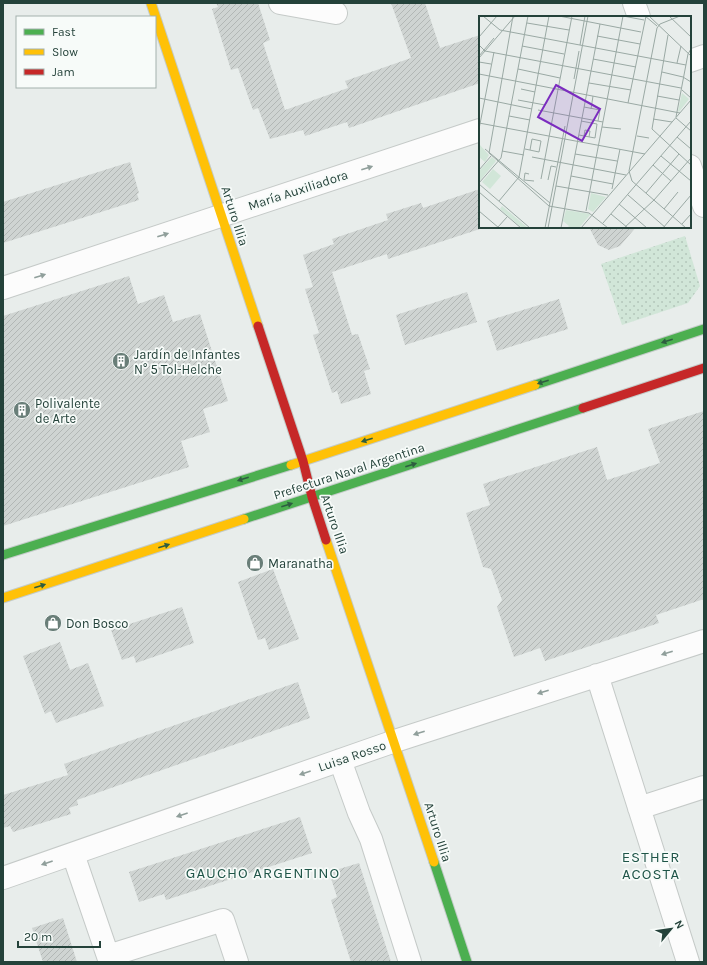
<svg xmlns="http://www.w3.org/2000/svg" width="707" height="965" font-family="Karla,sans-serif">
<defs>
<pattern id="park-dots" width="8" height="8" patternUnits="userSpaceOnUse"><rect width="8" height="8" fill="#d1e6d8"/><path d="M2 2h.1M6 6h.1" fill="none" stroke="#b3c6ba" stroke-width="1.8" stroke-linecap="round"/></pattern>
<pattern id="building-hatch" width="6" height="6" patternUnits="userSpaceOnUse"><rect width="6" height="6" fill="#cfd4d2"/><path d="M-1 1l2-2M0 6l6-6M5 7l2-2" fill="none" stroke="#b2b7b5"/></pattern>
</defs>
<rect width="100%" height="100%" fill="#e8edeb"/>
<path fill="url(#park-dots)" d="M685 236 700 286 688 303 622 325 601 264Z"/>
<path fill="url(#building-hatch)" d="M216 3H258L270 40 263 43 285 110 348 88 345 81 411 58 391 3H425L440 48 480 35V83L349 128 347 122 305 136 303 130 270 139 258 108 253 110 238 68 231 70 212 9 218 7Z
M130 162 139 193 137 194 139 200 3 243V202Z
M480 189V229L388 259 387 254 332 272 352 335 358 334 370 369 364 371 371 394 341 404 337 391 332 393 313 335 319 333 305 289 313 287 303 255 334 244 332 239 388 220 386 214 421 203 423 208Z
M589 227H636L620 246 609 250 598 245Z
M129 276 138 304 164 295 173 322 200 314 228 401 203 409 210 432 181 441 189 467 3 526V316Z
M467 292 477 322 405 345 396 315Z
M559 299 568 329 497 351 487 321Z
M704 411V599L656 615 659 623 545 661 540 648 514 657 497 607 502 600 491 569 483 567 466 513 490 505 483 484 597 447 607 480 660 463 648 429Z
M273 569 299 639 269 650 265 638 258 640 238 582Z
M182 607 194 643 136 663 134 656 122 660 111 630Z
M60 642 70 670 88 663 104 706 56 723 51 711 45 714 23 656Z
M298 682 310 718 77 800 78 805 69 808 71 814 13 832 10 826 3 828V795L68 775 64 764Z
M300 817 312 853 166 900 164 894 139 902 129 872Z
M359 863 391 962H351L331 900 337 897 329 872Z
M63 918 77 962H43L32 928Z"/>
<g fill="none" stroke-linecap="round" stroke-linejoin="round">
<defs>
<path id="street" d="M280 3 336 13
M634 3 639 17
M690 61 704 56
M690 166 704 206
M3 288 480 130
M597 675 688 962
M340 760 359 813 371 839 410 962
M639 808 704 787
M73 854 110 962
M3 878 395 741 704 641
M108 956 223 920 237 962"/>
<path id="fast" d="M535 385 704 329
M244 519 583 408
M3 555 291 465
M434 862 467 962"/>
<path id="slow" d="M151 3 258 326
M291 465 535 385
M326 540 434 862
M3 598 244 519"/>
<path id="jam" d="M258 326 303 461 312 497 326 540
M583 408 704 368"/>
</defs>
<use href="#street" stroke="#c5cac8" stroke-width="24"/>
<use href="#fast" stroke="#c3cbc8" stroke-width="11"/>
<use href="#slow" stroke="#c3cbc8" stroke-width="11"/>
<use href="#jam" stroke="#c3cbc8" stroke-width="11"/>
<use href="#street" stroke="#fcfcfc" stroke-width="22"/>
<use href="#fast" stroke="#4caf50" stroke-width="9"/>
<use href="#slow" stroke="#ffc107" stroke-width="9"/>
<use href="#jam" stroke="#c62828" stroke-width="9"/>
</g>
<defs><path id="oneway-solid" d="M-6-.8H1V-3.2L6.5 0L1 3.2V.8H-6Z"/></defs>
<g fill="#909f9b">
<use href="#oneway-solid" transform="translate(367 168) rotate(-18)"/>
<use href="#oneway-solid" transform="translate(163 235) rotate(-18)"/>
<use href="#oneway-solid" transform="translate(40 276) rotate(-18)"/>
<use href="#oneway-solid" transform="translate(667 653) rotate(163)"/>
<use href="#oneway-solid" transform="translate(543 692) rotate(162)"/>
<use href="#oneway-solid" transform="translate(419 733) rotate(162)"/>
<use href="#oneway-solid" transform="translate(305 773) rotate(161)"/>
<use href="#oneway-solid" transform="translate(182 815) rotate(161)"/>
<use href="#oneway-solid" transform="translate(47 863) rotate(161)"/>
</g>
<g fill="#2e5d40">
<use href="#oneway-solid" transform="translate(667 341) rotate(162)"/>
<use href="#oneway-solid" transform="translate(543 382) rotate(162)"/>
<use href="#oneway-solid" transform="translate(367 440) rotate(162)"/>
<use href="#oneway-solid" transform="translate(411 465) rotate(-18)"/>
<use href="#oneway-solid" transform="translate(243 479) rotate(163)"/>
<use href="#oneway-solid" transform="translate(287 505) rotate(-18)"/>
<use href="#oneway-solid" transform="translate(164 546) rotate(-18)"/>
<use href="#oneway-solid" transform="translate(40 586) rotate(-18)"/>
</g>
<defs>
<symbol id="building-disc" viewBox="-11 -11 22 22"><circle r="9.5" fill="#697e78" stroke="#f7fbf9"/><path d="M-4-6H4V6H1V3H-1V6H-4ZM-2.5-4.3h1.7v1.8h-1.7ZM.8-4.3h1.7v1.8H.8ZM-2.5-1h1.7V.8h-1.7ZM.8-1h1.7V.8H.8Z" fill="#fff"/></symbol>
<symbol id="shop-disc" viewBox="-11 -11 22 22"><circle r="9.5" fill="#697e78" stroke="#f7fbf9"/><path d="M-5-2.5h2.3a2.7 3.5 0 0 1 5.4 0H5L5.5 6h-11ZM-1.5-2.5h3a1.5 2.3 0 0 0-3 0Z" fill="#fff"/></symbol>
</defs>
<g fill-rule="evenodd">
<use href="#building-disc" x="111" y="351" width="20" height="20"/>
<use href="#building-disc" x="12" y="400" width="20" height="20"/>
<use href="#shop-disc" x="245" y="553" width="20" height="20"/>
<use href="#shop-disc" x="43" y="613" width="20" height="20"/>
</g>
<g text-anchor="middle" dominant-baseline="central" stroke-width="3.5" stroke-linejoin="round" paint-order="stroke">
<g font-size="13" fill="#24423a" stroke="#f7fbf9">
<text transform="translate(298 190) rotate(-18)">María Auxiliadora</text>
<text transform="translate(235 216) rotate(72)">Arturo Illia</text>
<text transform="translate(349 471) rotate(-18)">Prefectura Naval Argentina</text>
<text transform="translate(335 524) rotate(71)">Arturo Illia</text>
<text transform="translate(352 756) rotate(-19)">Luisa Rosso</text>
<text transform="translate(438 832) rotate(72)">Arturo Illia</text>
</g>
<g font-size="13" fill="#24423a" stroke="#f7fbf9" text-anchor="start">
<text x="134" y="354">Jardín de Infantes<tspan x="134" dy="15">N° 5 Tol-Helche</tspan></text>
<text x="35" y="403">Polivalente<tspan x="35" dy="15">de Arte</tspan></text>
<text x="268" y="563">Maranatha</text>
<text x="66" y="623">Don Bosco</text>
</g>
<g font-size="15" letter-spacing="1" fill="#1f5548" stroke="#f7fbf9">
<text x="651" y="857">ESTHER<tspan x="651" dy="17">ACOSTA</tspan></text>
<text x="263" y="873">GAUCHO ARGENTINO</text>
</g>
</g>
<g transform="translate(479 16)">
<rect width="212" height="212" fill="#e8edeb"/>
<path d="M203 77 210 83 200 96 199 95ZM13 141 17 145 0 166V155ZM14 153 22 160 11 173 3 166ZM23 190 49 212H43L21 193Z" fill="#d1e6d8"/>
<path d="M0 128 10 139 6 146 0 141ZM112 177 127 181 114 196 109 193ZM87 194 111 198V199L100 212H88L90 210 84 205Z" fill="#d1e6d8"/>
<path fill="none" stroke="#9aa9a4" stroke-width="1" d="M4 0 21 14 207 49M34 0 10 137 70 190 110 197 129 212M80 0 162 16M144 0 165 4M166 0 178 10M170 0 212 40M190 0 212 21M201 0 181 8 178 12 150 155 153 165 207 212M48 7 90 14M189 19 173 113 212 149M118 20 161 28M0 21 18 0M0 29 6 35 202 72M101 29 106 0M43 30 85 38M0 40 15 22M0 42 36 0M114 43 157 51M0 46 12 48M198 47 202 30M39 53 81 62M183 56 204 61 212 66M0 58 201 97M95 63 100 35M110 67 152 74M42 73 56 76M203 74 212 82M178 80 200 84M0 82 53 93M39 84 66 89 68 86M149 87 167 0M105 91 121 94 119 105M112 93 114 80M59 94 124 106M30 100 51 104M197 101 209 38 212 33M197 102 212 115M174 103 193 106M0 107 166 138M123 111 142 113M0 113 15 36M100 119 116 122 118 108 102 105M105 120 106 114 111 115 110 121M158 120 170 122M198 121 212 133M6 133 71 187M46 133 60 136 62 125 53 123 51 134M23 135 45 139M96 138 138 145M182 140 212 165M53 141 147 159M174 149 192 165M0 154 12 140M50 158 46 157 45 164 55 165M92 160 134 168M62 163 93 0M69 164 72 150 77 151M0 167 22 142 49 0M0 168 51 212M77 170 129 179M133 173 141 133M0 176 42 212M167 177 200 138M149 179 187 212M20 185 40 161 70 0M140 188 168 212M185 193 199 176M0 195 20 212M107 195 144 0M132 198 149 212M124 207 212 105M203 208 212 198M19 211 28 201M66 212 86 110M69 212 109 0M82 212 121 8M102 212 212 84M145 212 175 184 212 142M184 212 212 179"/>
<path fill="#7b2cbf" fill-opacity="0.15" stroke="#7b2cbf" stroke-width="2" d="M77 69 121 93 103 125 59 101Z"/>
<rect width="212" height="212" fill="none" stroke="#24423a" stroke-width="2"/>
</g>
<rect width="707" height="965" fill="none" stroke="#24423a" stroke-width="8"/>
<rect x="16" y="16" width="140" height="72" fill="#f7fbf9" stroke="#a3b1ad"/>
<rect x="24" y="29" width="20" height="6" fill="#4caf50" stroke="#a3b1ad"/>
<text x="52" y="36" font-size="12" fill="#24423a">Fast</text>
<rect x="24" y="49" width="20" height="6" fill="#ffc107" stroke="#a3b1ad"/>
<text x="52" y="56" font-size="12" fill="#24423a">Slow</text>
<rect x="24" y="69" width="20" height="6" fill="#c62828" stroke="#a3b1ad"/>
<text x="52" y="76" font-size="12" fill="#24423a">Jam</text>
<g transform="translate(671 929) rotate(61)" stroke="#f7fbf9" stroke-width="3" paint-order="stroke">
<path d="M0-3L7 15L0 10L-7 15Z" fill="#24423a"/>
<text y="-6" font-size="11" font-weight="bold" text-anchor="middle" fill="#24423a">N</text>
</g>
<path d="M18 941v6h82v-6" fill="none" stroke="#24423a" stroke-width="2"/>
<text x="24" y="941" font-size="12" fill="#24423a" stroke="#f7fbf9" stroke-width="3" paint-order="stroke">20 m</text>
</svg>
